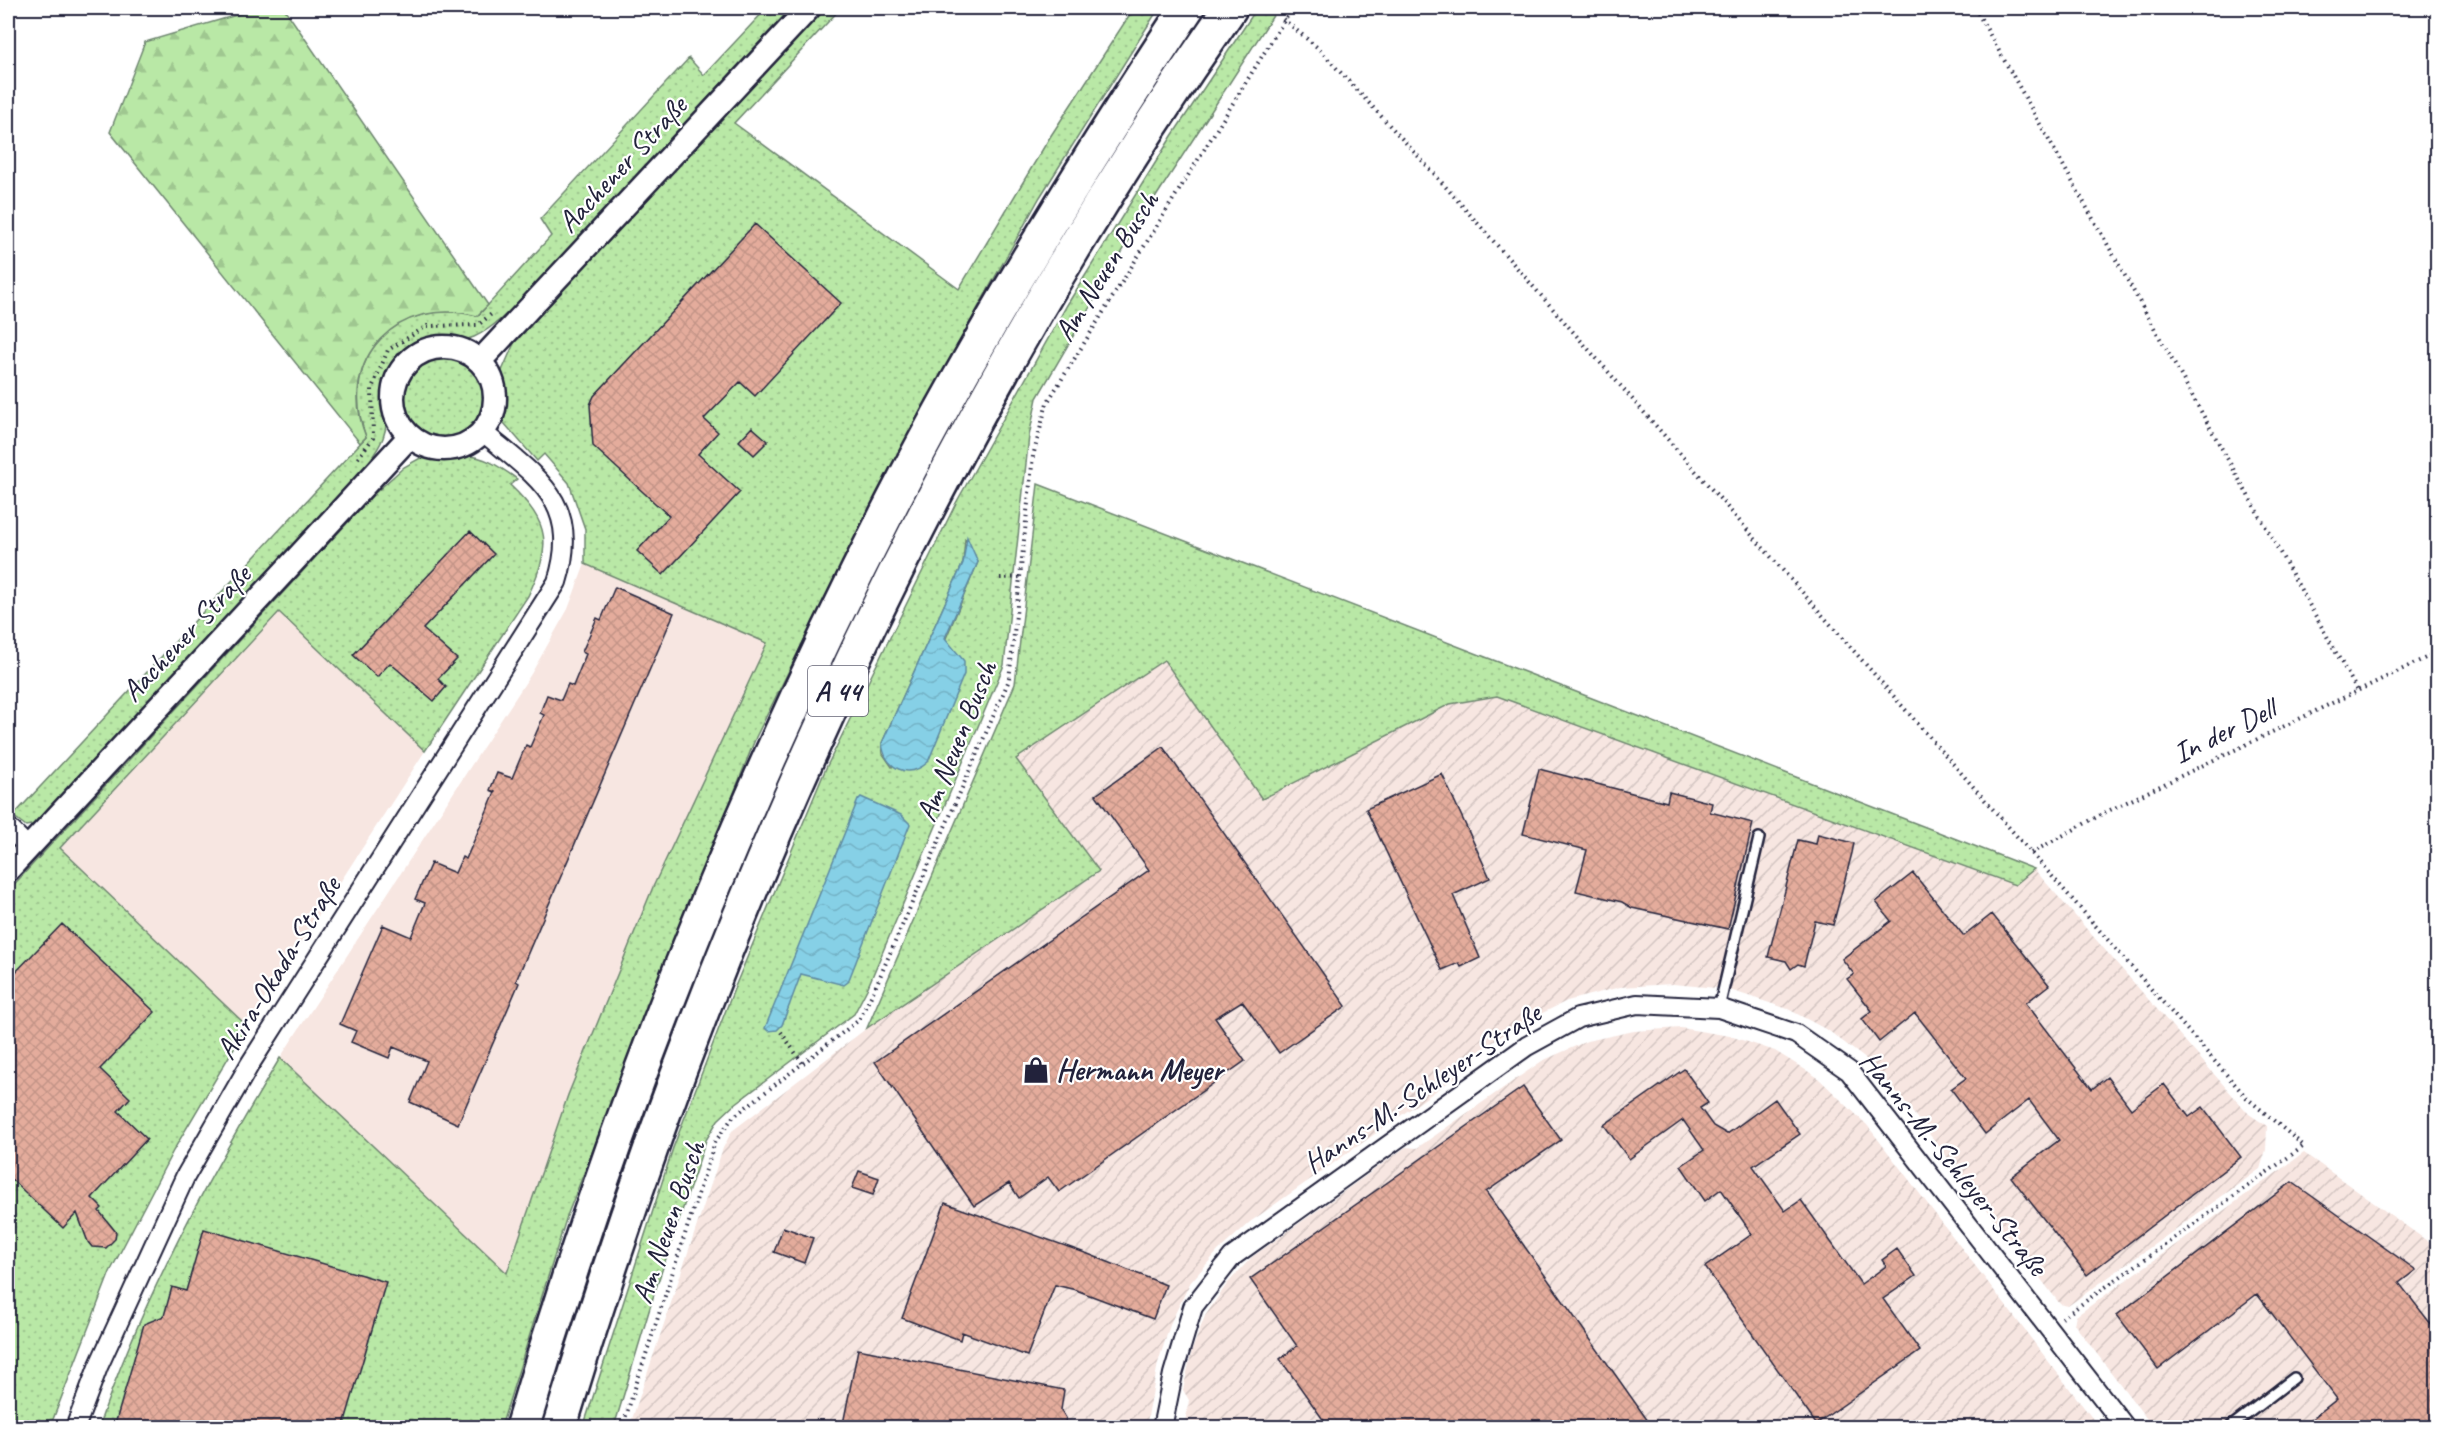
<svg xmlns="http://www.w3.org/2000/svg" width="2445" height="1435" font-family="Caveat,sans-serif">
<defs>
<pattern id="industrial-furrows" width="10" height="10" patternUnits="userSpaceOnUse" patternTransform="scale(1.5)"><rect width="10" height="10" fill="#f7e6e1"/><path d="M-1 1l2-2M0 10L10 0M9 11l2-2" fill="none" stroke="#d3c5c2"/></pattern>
<pattern id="grass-dots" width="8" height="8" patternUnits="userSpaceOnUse" patternTransform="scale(1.5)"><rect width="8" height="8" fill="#b9e8a6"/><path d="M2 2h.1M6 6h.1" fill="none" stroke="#9fc790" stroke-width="1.8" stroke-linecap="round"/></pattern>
<pattern id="forest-firs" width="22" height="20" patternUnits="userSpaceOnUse" patternTransform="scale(1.5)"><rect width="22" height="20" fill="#b9e8a6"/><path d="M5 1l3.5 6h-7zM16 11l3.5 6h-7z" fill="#9fc790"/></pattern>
<pattern id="water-waves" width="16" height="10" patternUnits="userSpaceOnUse" patternTransform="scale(1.5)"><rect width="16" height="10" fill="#86d0e6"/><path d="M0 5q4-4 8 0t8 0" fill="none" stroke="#73b2c6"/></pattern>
<pattern id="building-cross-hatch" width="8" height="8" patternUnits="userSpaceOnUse" patternTransform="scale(1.5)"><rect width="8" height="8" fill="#e4ac9c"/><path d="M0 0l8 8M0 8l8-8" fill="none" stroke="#c39487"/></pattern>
</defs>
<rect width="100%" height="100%" fill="#fff"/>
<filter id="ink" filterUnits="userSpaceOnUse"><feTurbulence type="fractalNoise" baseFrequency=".0167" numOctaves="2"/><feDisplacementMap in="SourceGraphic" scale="12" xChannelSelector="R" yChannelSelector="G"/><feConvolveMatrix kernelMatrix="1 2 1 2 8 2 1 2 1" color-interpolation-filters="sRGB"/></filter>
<g filter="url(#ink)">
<path fill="#f7e6e1" d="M585 564 767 643 653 887 568 1095 507 1274 280 1058 531 674 568 609Z
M279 612 425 751 247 1026 60 849Z"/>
<path fill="url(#industrial-furrows)" d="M1164 660 1262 798 1450 704 1497 696 2014 884 2034 869 2249 1114 2267 1126 2266 1150 2260 1169 2068 1306 2060 1304 1903 1100 1867 1060 1829 1031 1788 1009 1727 989 1673 984 1620 987 1567 1001 1520 1024 1460 1064 1457 1076 1250 1222 1218 1251 1190 1283 1171 1322 1158 1363 1146 1427 629 1428 723 1148 732 1131 867 1028 1099 872 1016 759Z
M1681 1028 1730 1036 1775 1051 1817 1077 1867 1125 2099 1427 1184 1428 1189 1400 1183 1390 1192 1350 1205 1316 1227 1284 1252 1257 1406 1147 1417 1148 1542 1061 1587 1041 1634 1031Z
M2304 1153 2437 1248V1427H2153L2074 1324 2076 1316Z"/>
<path fill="url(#grass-dots)" stroke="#6e8570" stroke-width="1.5" fill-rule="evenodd" d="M767 8H791L540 280C521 298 499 326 474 337 452 347 432 327 404 352 370 382 395 407 383 438 376 456 360 472 349 488L40 823 26 826 13 816 366 437C337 357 396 295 478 316L551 236 540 219 689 58 704 75Z
M823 8H841L734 123 959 289 1050 137 1134 8H1159L1040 197 981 302 871 505 756 737 567 1216 501 1427 98 1428C143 1297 209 1176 280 1058L507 1273 568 1095 653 887 767 643 585 564V529L569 483 544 454 537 461 504 423 505 397 501 373 515 341Z
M1257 8H1278L1139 223 1037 398 1029 436 1004 665 867 989 854 1014 735 1104 718 1120 706 1140 655 1291 614 1427 583 1428 673 1148 734 989 826 768 956 503 1067 305 1172 136ZM965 539 978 562 892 767 883 754 882 743 963 563Z
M399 398a45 45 0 1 1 90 0a45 45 0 1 1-90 0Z
M424 456C440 458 450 456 466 456 486 456 501 468 517 479L510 485C551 524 552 545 528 596L425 751 279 612 60 848 247 1026 173 1151 110 1272 50 1427H8V891L374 494 404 467Z
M1038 484 2034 869 2015 885 1497 696 1450 704 1262 799 1164 660 1016 759 1099 871 867 1028 1015 684Z"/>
<path fill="url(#forest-firs)" stroke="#6e8570" stroke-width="1.5" d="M260 8H284L488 305 477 316C398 295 335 359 366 437L360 443 110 132 145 42Z"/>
<path fill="url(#water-waves)" stroke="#5e8aa2" stroke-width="1.5" d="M967 537 978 562 945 638 964 661V674L928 762C908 780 885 769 882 743L963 563Z
M861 797 901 815 910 824 848 982 844 985 801 974 782 1025 777 1030 768 1031 765 1028 858 800Z"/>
<path fill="url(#building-cross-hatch)" stroke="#22223b" stroke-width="1.5" d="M755 224 841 303 755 396 740 382 704 419 718 432 698 454 740 492 663 575 637 551 669 516 593 446 590 405 594 396Z
M752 427 768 441 754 455 739 441Z
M470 531 494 554 423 629 457 659 438 679 446 687 434 701 390 663 377 677 353 655Z
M615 587 674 613 516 981 519 983 458 1124 410 1102 427 1061 393 1047 389 1058 351 1042 356 1031 340 1024 383 925 411 937 425 903 415 899 431 863 455 873 462 857 466 859 495 792 490 790 497 773 512 778 526 745 530 747 544 715 540 713 547 695 561 700 568 684 573 686 586 654 582 652 597 618 601 620Z
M1163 747 1346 1006 1279 1053 1242 1001 1215 1018 1245 1061 1059 1192 1048 1177 1019 1198 1009 1183 974 1206 875 1062 1149 870 1096 795Z
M1539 769 1667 802 1669 792 1712 803 1710 812 1753 823 1728 929 1632 908 1622 902 1576 891 1587 850 1523 834Z
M1442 774 1490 878 1453 895 1480 958 1461 967 1459 963 1442 970 1366 809Z
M1818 834 1854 843 1852 853 1833 925 1815 921 1804 966 1798 964 1791 969 1786 961 1768 957 1798 840 1816 844Z
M1913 873 1964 936 1992 914 2049 985 2026 1003 2092 1089 2107 1077 2131 1109 2164 1084 2189 1117 2203 1107 2241 1157 2087 1275 2011 1177 2059 1140 2029 1100 1985 1134 1951 1089 1966 1078 1915 1013 1879 1042 1862 1019 1872 1011 1847 979 1854 974 1842 959 1891 921 1876 902Z
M62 924 155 1012 100 1069 130 1098 118 1111 147 1139 92 1198 102 1208 99 1211 116 1232 115 1239 106 1248 92 1247 88 1242 77 1213 63 1228 8 1176V980Z
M1684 1069 1708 1103 1700 1108 1713 1126 1727 1134 1775 1099 1800 1134 1753 1166 1785 1211 1801 1200 1861 1284 1886 1266 1882 1260 1897 1249 1916 1276 1883 1299 1920 1351 1816 1424 1705 1267 1752 1234 1721 1189 1705 1201 1681 1166 1704 1150 1683 1120 1629 1159 1604 1125Z
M1523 1087 1561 1140 1486 1192 1653 1428H1329L1280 1359 1297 1346 1250 1279Z
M859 1171 879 1178 873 1195 852 1188Z
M2292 1182 2416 1270 2399 1283 2438 1333V1428H2300L2337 1399 2257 1294 2158 1369 2117 1315Z
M945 1203 1088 1254 1166 1285 1153 1319 1076 1290 1055 1285 1027 1356 962 1332 960 1340 902 1318Z
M783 1227 813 1238 804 1263 774 1252Z
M204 1229 386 1282 343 1428H114L144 1324 164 1316 172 1287 186 1291Z
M858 1349 1064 1390 1061 1410 1066 1418 1064 1428H860L843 1424Z"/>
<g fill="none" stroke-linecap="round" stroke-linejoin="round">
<defs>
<path id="service" d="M1719 1008 1759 838
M2229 1428 2294 1378"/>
<path id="minor" d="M8 827 28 847
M75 1428 98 1367 185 1177 250 1064 557 582C582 502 537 478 483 432
M1162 1428 1173 1374 1193 1307 1232 1257 1527 1046 1578 1018 1637 1004 1719 1008 1796 1034 1849 1071 2126 1428"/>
<path id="tertiary" d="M393 398a51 51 0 1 1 102 0a51 51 0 1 1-102 0Z
M480 361 809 8
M8 870 409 437"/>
<path id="motorway" d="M522 1428C616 1109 740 799 892 503 980 332 1081 168 1187 8
M559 1428C711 925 928 439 1230 8"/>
</defs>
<use href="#service" stroke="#22223b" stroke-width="14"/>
<use href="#minor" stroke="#22223b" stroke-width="22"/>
<use href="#tertiary" stroke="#22223b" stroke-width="27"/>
<use href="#motorway" stroke="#22223b" stroke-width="38"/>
<path stroke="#22223b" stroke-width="4" stroke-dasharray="1.5 4.5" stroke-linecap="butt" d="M1975 8 2357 690
M1283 19 1318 48 1429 168 2247 1098 2304 1146 2062 1318
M358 458 373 438 372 388 388 350 427 326 478 325 494 312
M1000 578 1022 577
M2031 853 2104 813 2438 652
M781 1032 803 1064
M622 1428 715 1142 733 1117 859 1020 875 988 1009 680 1033 456 1047 403 1292 8"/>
<use href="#service" stroke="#fff" stroke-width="9"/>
<use href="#minor" stroke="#fff" stroke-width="18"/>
<use href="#tertiary" stroke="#fff" stroke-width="22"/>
<use href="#motorway" stroke="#fff" stroke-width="33"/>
</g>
</g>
<defs>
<symbol id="shop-bare" viewBox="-9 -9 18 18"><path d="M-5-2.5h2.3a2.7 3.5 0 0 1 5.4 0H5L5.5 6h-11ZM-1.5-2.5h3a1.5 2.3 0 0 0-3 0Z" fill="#22223b" stroke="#fff" stroke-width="2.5" paint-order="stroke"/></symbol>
</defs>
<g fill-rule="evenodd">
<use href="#shop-bare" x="1017" y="1051" width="38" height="38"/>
</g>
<g text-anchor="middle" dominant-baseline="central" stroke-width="4.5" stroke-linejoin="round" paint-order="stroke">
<rect fill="#fff" stroke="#646476" stroke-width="1.5" x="808" y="666" width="60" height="50" rx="4.5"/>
<g font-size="28" font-weight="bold" fill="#22223b">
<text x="838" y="691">A 44</text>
</g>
<g font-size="30" fill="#22223b" stroke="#fff">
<text transform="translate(622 164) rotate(-47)">Aachener Straße</text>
<text transform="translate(1106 266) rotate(-58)">Am Neuen Busch</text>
<text transform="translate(186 633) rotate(-47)">Aachener Straße</text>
<text transform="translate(2224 731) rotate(-26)">In der Dell</text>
<text transform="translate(956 741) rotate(-68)">Am Neuen Busch</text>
<text transform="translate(278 968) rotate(-58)">Akira-Okada-Straße</text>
<text transform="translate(1422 1088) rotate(-34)">Hanns-M.-Schleyer-Straße</text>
<text transform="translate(1954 1163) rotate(51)">Hanns-M.-Schleyer-Straße</text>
<text transform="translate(668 1222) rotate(-71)">Am Neuen Busch</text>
</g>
<g font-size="30" font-weight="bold" fill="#22223b" stroke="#fff" text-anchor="start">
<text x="1056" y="1070">Hermann Meyer</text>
</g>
</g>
<rect width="2445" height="1435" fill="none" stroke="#fff" stroke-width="30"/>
<rect x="15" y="15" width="2415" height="1405" fill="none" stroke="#22223b" stroke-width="2" filter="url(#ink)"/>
</svg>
